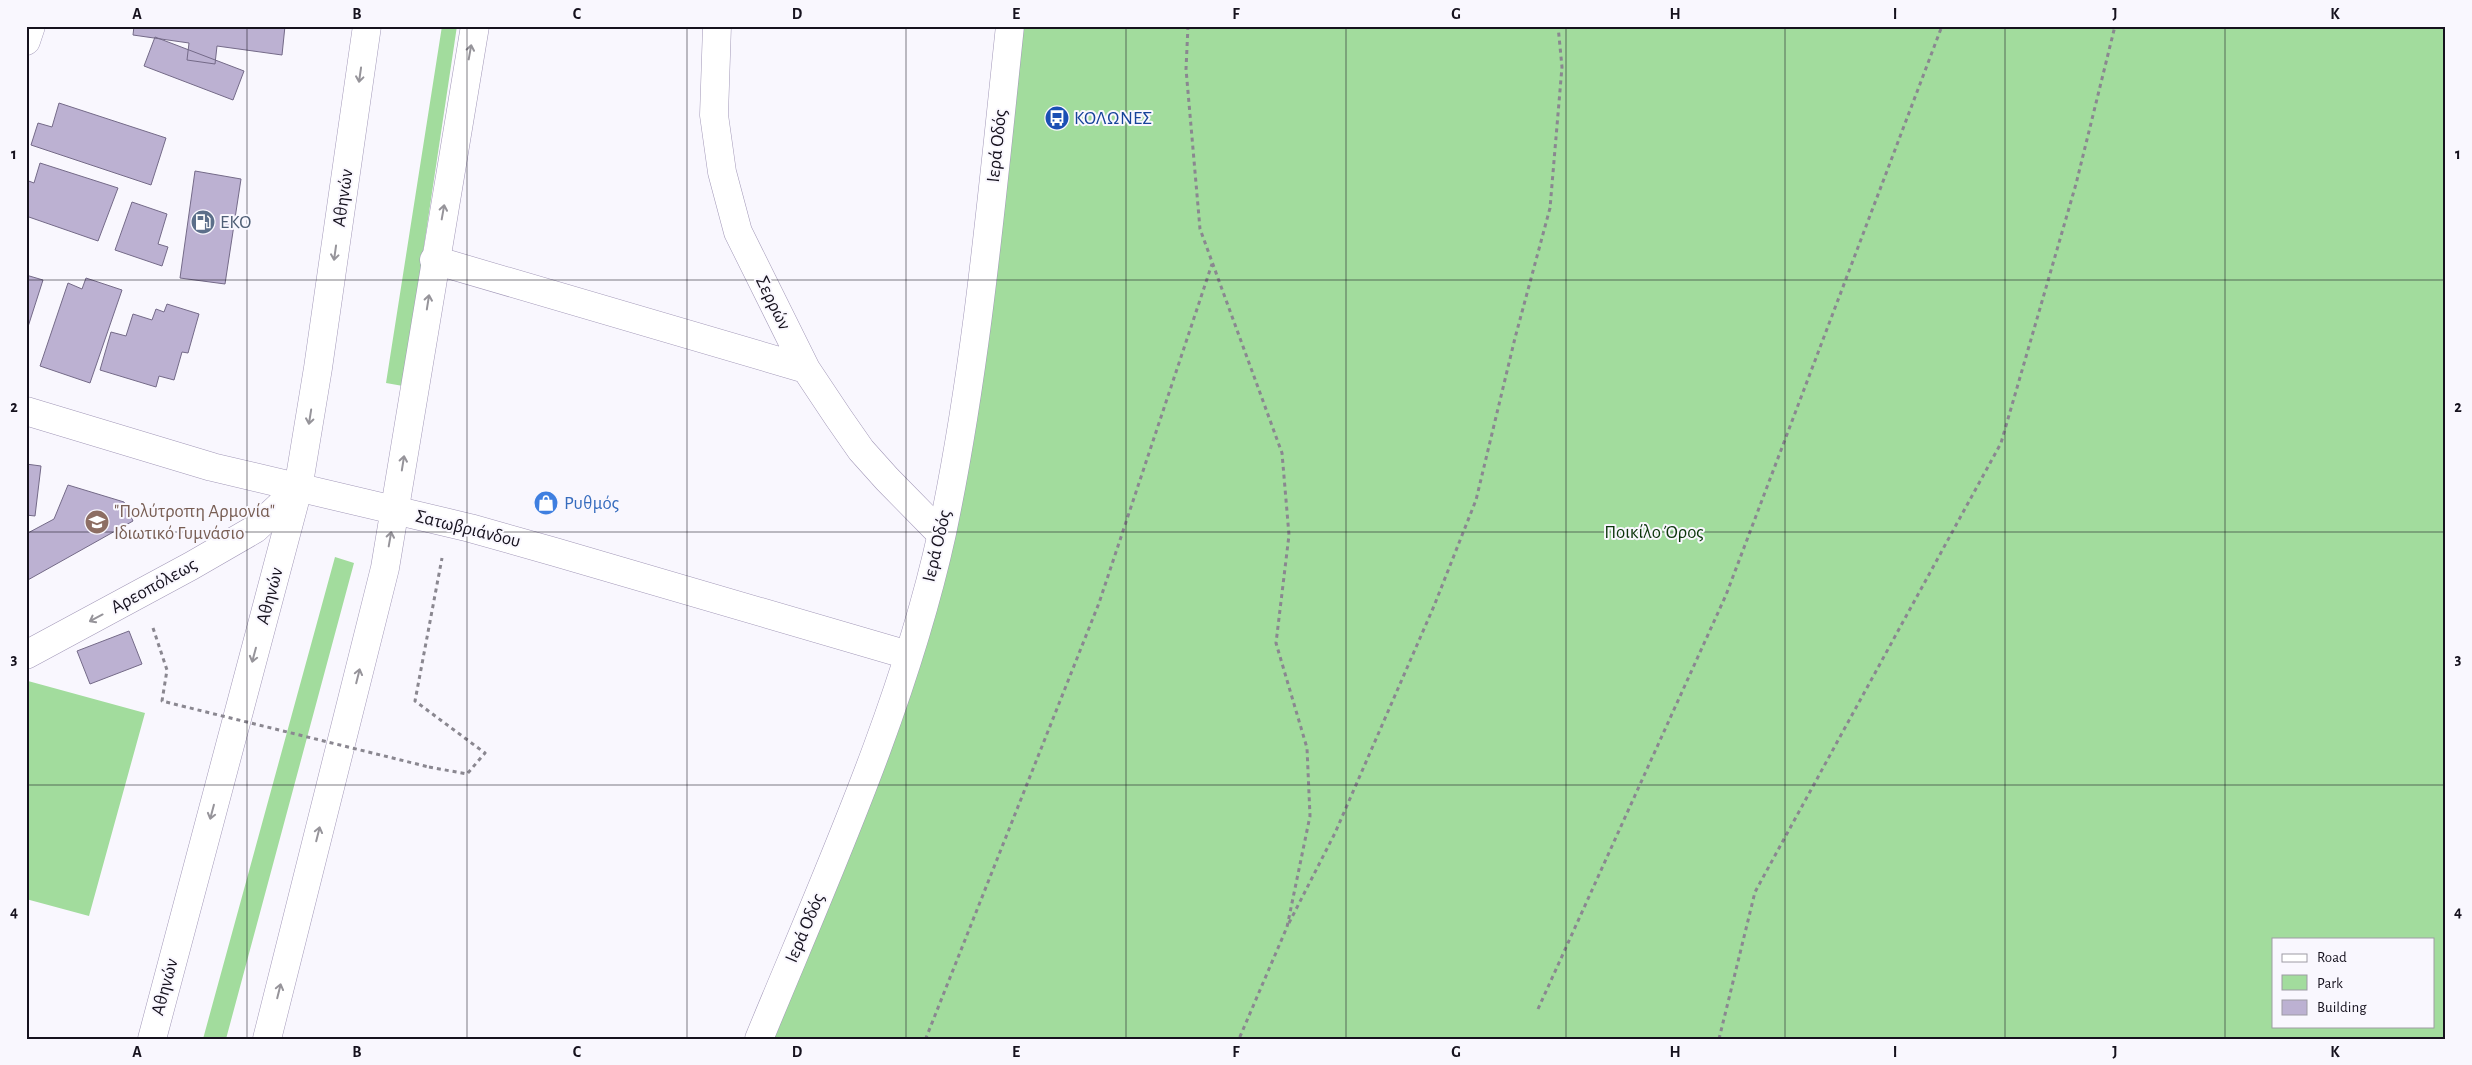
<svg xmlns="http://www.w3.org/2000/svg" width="2472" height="1065" font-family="'Alegreya Sans',sans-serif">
<rect width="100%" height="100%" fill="#f9f7fe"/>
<path fill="#a2dc9d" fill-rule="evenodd" d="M442 26H457L403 386 386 383Z
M1010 26H2446V1039H759L941 534ZM2273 939H2433V1026H2273Z
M335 557 354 563 226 1039H203Z
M28 681 145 713 89 916 26 899Z"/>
<path fill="#bcb1d2" stroke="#746a88" d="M134 26H285L282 55 217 46 215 64 187 60 189 43 133 35Z
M155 37 244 71 233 100 144 66Z
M59 103 166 138 151 185 31 145 38 123 52 127Z
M40 163 118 188 98 241 26 216V180L34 183Z
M195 171 241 179 225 284 180 278Z
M132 202 167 214 158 244 168 247 162 266 115 250Z
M26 275 43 280 26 333Z
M86 278 122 290 90 383 40 366 68 283 82 289Z
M167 304 199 314 188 353 182 352 174 380 159 376 156 387 100 370 111 332 126 336 133 314 152 320 156 309 164 312Z
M26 464 41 466 35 516 26 515Z
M68 485 124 502 133 521 26 581V534L54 519Z
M129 631 142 664 90 684 77 651Z"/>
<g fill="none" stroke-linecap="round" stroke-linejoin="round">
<defs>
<path id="minor" d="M717 26 714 115 722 172 738 232 806 369 838 417 861 450 887 479 941 534
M26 41 31 26
M434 260 806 369
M26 411 212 467 470 528 555 552 908 655
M26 655 191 566 255 529 298 489"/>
<path id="secondary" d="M759 1039C826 876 904 706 942 533 977 367 992 195 1010 26"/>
<path id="trunk" d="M152 1039 298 489 318 368 367 26
M267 1039 385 568 475 26"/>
</defs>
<use href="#minor" stroke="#a298b8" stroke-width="29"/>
<use href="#secondary" stroke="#a298b8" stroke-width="29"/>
<use href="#trunk" stroke="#a298b8" stroke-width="29"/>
<path stroke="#8a8790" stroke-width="3" stroke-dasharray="4 4" stroke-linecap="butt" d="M1188 26 1186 69 1200 229 1282 453 1289 535 1276 643 1307 748 1310 816 1287 927 1239 1039
M153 628 167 670 162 701 182 706
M429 767 467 774 485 753 415 701 442 558
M1289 923 1335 833 1434 606 1476 500 1515 338 1550 208 1562 67 1558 26
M1538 1009 1726 595 1942 26
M927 1039 926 1038 1099 603 1212 264
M1719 1039 1755 892 2001 443 2076 184 2115 26"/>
<use href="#minor" stroke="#fff" stroke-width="28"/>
<use href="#secondary" stroke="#fff" stroke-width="28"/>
<use href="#trunk" stroke="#fff" stroke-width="28"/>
<path stroke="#8a8790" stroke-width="3" stroke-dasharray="4 4" stroke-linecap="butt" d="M182 706 429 767"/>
</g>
<defs><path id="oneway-shaft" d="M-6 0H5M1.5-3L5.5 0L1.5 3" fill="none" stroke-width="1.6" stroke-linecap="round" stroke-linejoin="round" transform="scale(1.25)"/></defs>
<g stroke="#96949a">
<use href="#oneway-shaft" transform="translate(470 52) rotate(-80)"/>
<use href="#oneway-shaft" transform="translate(360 75) rotate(98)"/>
<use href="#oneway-shaft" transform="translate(443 212) rotate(-80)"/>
<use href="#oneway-shaft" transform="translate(335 253) rotate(98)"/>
<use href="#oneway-shaft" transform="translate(428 302) rotate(-81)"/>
<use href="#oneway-shaft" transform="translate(310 417) rotate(99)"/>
<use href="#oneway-shaft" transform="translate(403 463) rotate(-81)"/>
<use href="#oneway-shaft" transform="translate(390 539) rotate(-80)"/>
<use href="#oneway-shaft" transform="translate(96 618) rotate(152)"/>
<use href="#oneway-shaft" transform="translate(254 655) rotate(105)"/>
<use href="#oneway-shaft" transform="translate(358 676) rotate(-76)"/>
<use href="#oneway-shaft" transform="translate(212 812) rotate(105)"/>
<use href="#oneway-shaft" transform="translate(318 834) rotate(-76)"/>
<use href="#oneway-shaft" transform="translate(279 991) rotate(-76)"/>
</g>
<path fill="none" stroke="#16121e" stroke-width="1" stroke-opacity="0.55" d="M247 26V1039M467 26V1039M687 26V1039M906 26V1039M1126 26V1039M1346 26V1039M1566 26V1039M1785 26V1039M2005 26V1039M2225 26V1039M26 280H2446M26 532H2446M26 785H2446"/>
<defs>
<symbol id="bus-disc" viewBox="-11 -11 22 22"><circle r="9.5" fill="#1a4fb4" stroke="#f9f7fe"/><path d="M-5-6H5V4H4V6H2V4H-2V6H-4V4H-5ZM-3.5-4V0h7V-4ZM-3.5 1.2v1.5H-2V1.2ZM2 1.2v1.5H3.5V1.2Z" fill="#fff"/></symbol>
<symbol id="fuel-disc" viewBox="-11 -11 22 22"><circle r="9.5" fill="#5c6f8a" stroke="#f9f7fe"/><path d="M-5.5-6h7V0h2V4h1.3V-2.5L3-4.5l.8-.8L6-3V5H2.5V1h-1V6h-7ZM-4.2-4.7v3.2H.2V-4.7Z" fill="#fff"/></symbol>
<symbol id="shop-disc" viewBox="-11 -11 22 22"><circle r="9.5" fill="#3f7fe0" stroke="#f9f7fe"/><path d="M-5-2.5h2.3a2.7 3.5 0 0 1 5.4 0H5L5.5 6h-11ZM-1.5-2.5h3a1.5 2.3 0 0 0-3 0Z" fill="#fff"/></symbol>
<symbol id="school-disc" viewBox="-11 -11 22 22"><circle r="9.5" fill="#8d6e63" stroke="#f9f7fe"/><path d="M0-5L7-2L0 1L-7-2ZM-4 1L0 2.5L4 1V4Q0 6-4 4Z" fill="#fff"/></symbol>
</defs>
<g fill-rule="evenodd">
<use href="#bus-disc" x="1043" y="104" width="28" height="28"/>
<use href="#fuel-disc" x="189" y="208" width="28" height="28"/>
<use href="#shop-disc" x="532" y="489" width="28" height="28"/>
<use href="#school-disc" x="83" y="508" width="28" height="28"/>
</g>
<g text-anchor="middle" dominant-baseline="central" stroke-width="4" stroke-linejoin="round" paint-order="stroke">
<g font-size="19" fill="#164399" stroke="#f9f7fe" text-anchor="start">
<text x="1074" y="118">ΚΟΛΩΝΕΣ</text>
</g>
<g font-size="19" fill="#16121e" stroke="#f9f7fe">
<text transform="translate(997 146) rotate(-84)">Ιερά Οδός</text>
<text transform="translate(343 198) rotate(-82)">Αθηνών</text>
<text transform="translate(773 303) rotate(64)">Σερρών</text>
<text transform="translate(468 529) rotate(14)">Σατωβριάνδου</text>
<text transform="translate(937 546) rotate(-77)">Ιερά Οδός</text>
<text transform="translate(154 586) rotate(-29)">Αρεοπόλεως</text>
<text transform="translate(270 596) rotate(-75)">Αθηνών</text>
<text transform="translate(805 928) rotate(-67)">Ιερά Οδός</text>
<text transform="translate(165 987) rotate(-75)">Αθηνών</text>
</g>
<g font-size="19" fill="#4e5e75" stroke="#f9f7fe" text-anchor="start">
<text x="220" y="222">EKO</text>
</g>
<g font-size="19" fill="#366cbe" stroke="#f9f7fe" text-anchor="start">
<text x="564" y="503">Ρυθμός</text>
</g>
<g font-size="19" fill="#785e54" stroke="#f9f7fe" text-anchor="start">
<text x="114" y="511">"Πολύτροπη Αρμονία"<tspan x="114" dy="22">Ιδιωτικό Γυμνάσιο</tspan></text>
</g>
<g font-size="19" fill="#0b350a" stroke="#f9f7fe">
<text x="1654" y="532">Ποικίλο Όρος</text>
</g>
</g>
<rect width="2472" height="1065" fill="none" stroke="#f9f7fe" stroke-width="55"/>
<rect x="2272" y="938" width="162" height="90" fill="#f9f7fe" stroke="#9e9ba4"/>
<rect x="2282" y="954" width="25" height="8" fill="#ffffff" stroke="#9e9ba4"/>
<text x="2317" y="962" font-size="15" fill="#16121e">Road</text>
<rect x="2282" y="975" width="25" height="15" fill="#a2dc9d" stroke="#9e9ba4"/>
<text x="2317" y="988" font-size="15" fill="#16121e">Park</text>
<rect x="2282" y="1000" width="25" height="15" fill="#bcb1d2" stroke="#9e9ba4"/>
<text x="2317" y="1012" font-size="15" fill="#16121e">Building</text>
<rect x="28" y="28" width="2416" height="1010" fill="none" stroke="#16121e" stroke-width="2"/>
<g font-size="16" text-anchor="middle" font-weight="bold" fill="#16121e">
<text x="137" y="19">A</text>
<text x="357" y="19">B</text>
<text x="577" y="19">C</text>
<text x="797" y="19">D</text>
<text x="1016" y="19">E</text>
<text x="1236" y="19">F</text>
<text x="1456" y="19">G</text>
<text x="1675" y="19">H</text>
<text x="1895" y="19">I</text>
<text x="2115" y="19">J</text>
<text x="2335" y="19">K</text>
<text x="14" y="159">1</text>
<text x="2458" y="159">1</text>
<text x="14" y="412">2</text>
<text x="2458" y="412">2</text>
<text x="14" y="664">3</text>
<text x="2458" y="664">3</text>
<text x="14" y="917">4</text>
<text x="2458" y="917">4</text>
<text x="137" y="1057">A</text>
<text x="357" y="1057">B</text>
<text x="577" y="1057">C</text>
<text x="797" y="1057">D</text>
<text x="1016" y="1057">E</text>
<text x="1236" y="1057">F</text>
<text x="1456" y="1057">G</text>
<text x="1675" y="1057">H</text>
<text x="1895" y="1057">I</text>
<text x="2115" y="1057">J</text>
<text x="2335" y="1057">K</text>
</g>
</svg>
